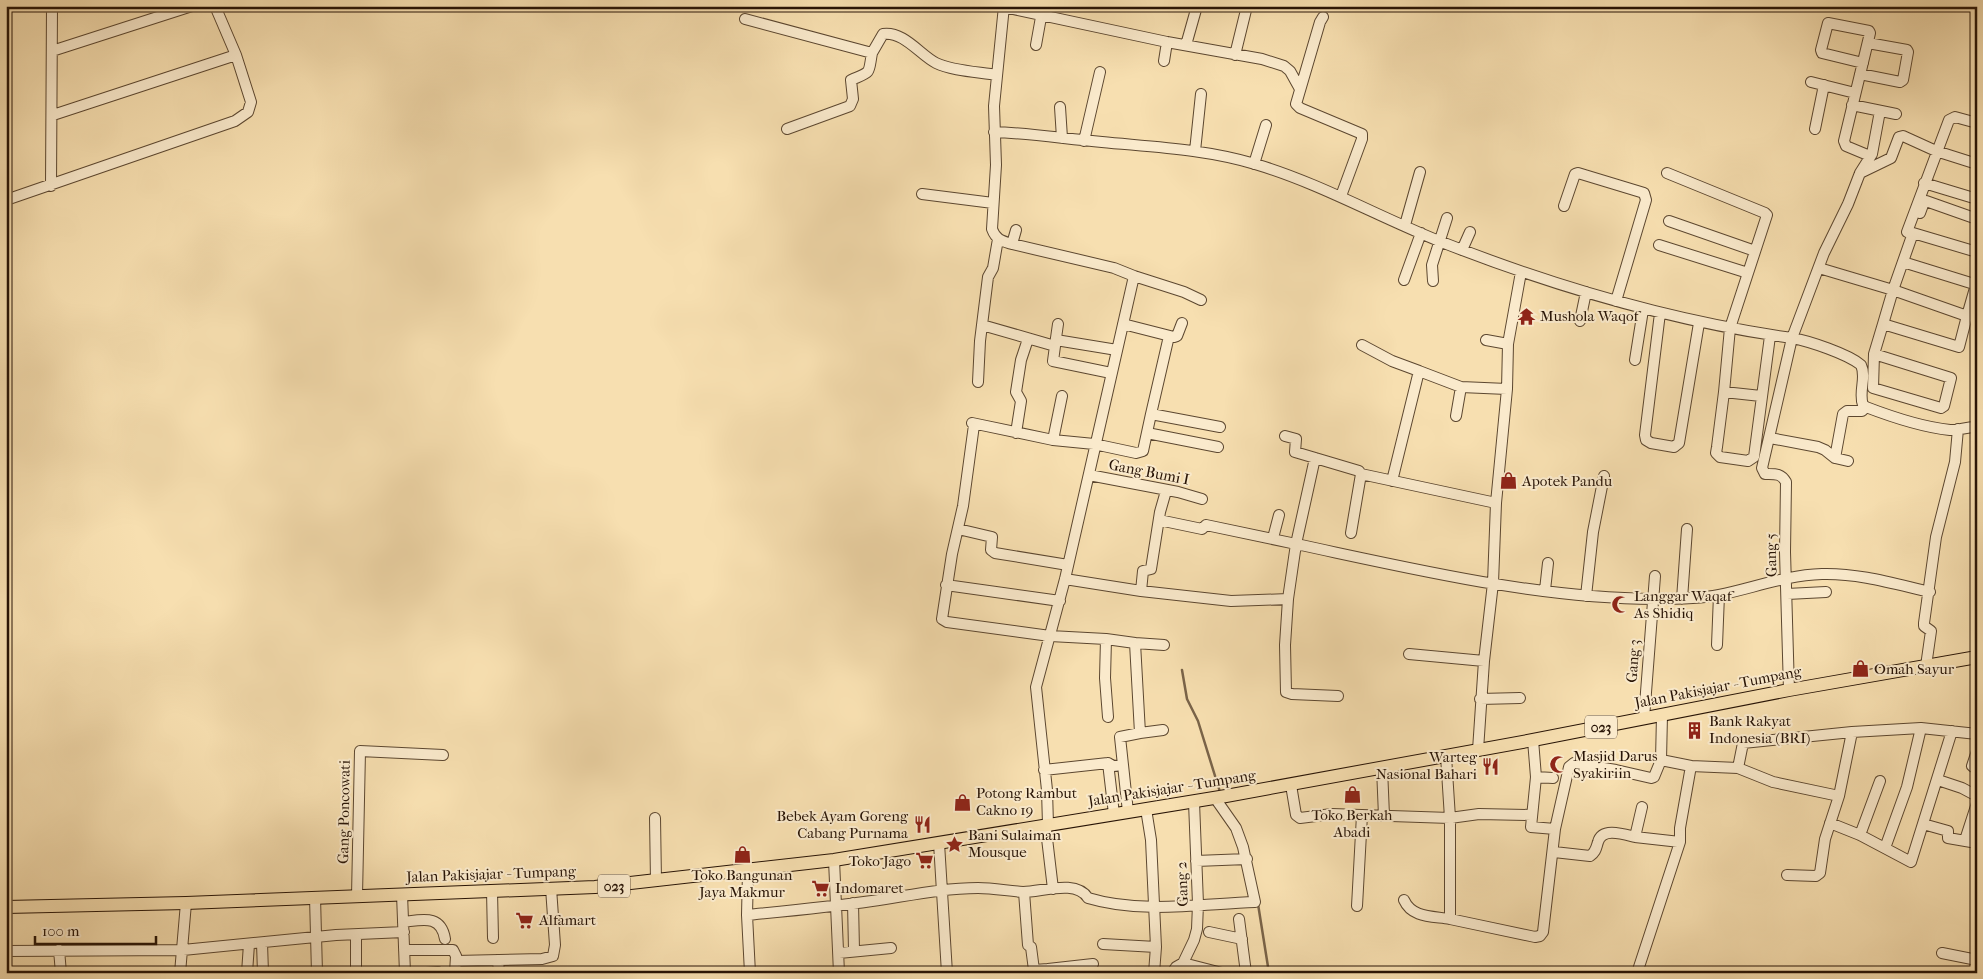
<svg xmlns="http://www.w3.org/2000/svg" width="1983" height="979" font-family="'IM FELL French Canon',serif">
<rect width="100%" height="100%" fill="#f7dfb0"/>
<filter id="stains"><feTurbulence type="fractalNoise" baseFrequency=".004" numOctaves="4"/><feColorMatrix values="0 0 0 0 .2 0 0 0 0 .09 0 0 0 0 .02 0 0 0 .5 -.17"/></filter>
<radialGradient id="worn" r=".72"><stop offset=".6" stop-color="#630" stop-opacity="0"/><stop offset="1" stop-color="#630" stop-opacity=".3"/></radialGradient>
<g fill="none" stroke-linecap="round" stroke-linejoin="round">
<path stroke="#7a6449" stroke-width="2.5" d="M1182 670 1187 699 1198 721 1220 792
M1258 904 1269 973"/>
<defs>
<path id="minor" d="M1004 6 994 106 996 165 992 229C996 240 1002 241 1012 244L1114 268 1134 276 1065 579 1036 687 1047 790 1048 825 1046 830 1053 889
M1004 7 1167 42 1262 59 1284 66 1290 71 1300 89
M1323 17 1320 22 1296 104 1300 108 1362 134V139L1341 196
M745 19 872 53 883 34C904 31 920 55 936 63 952 71 980 72 997 75
M1036 45 1043 6
M1186 45 1197 6
M52 51 192 6
M1235 55 1247 6
M1164 61 1167 42
M1863 63 1822 53 1821 50 1828 23 1869 31 1870 33 1844 141 1846 146 1870 156
M1860 74 1900 82 1903 80 1908 52 1907 50 1868 43
M1811 82 1855 93
M1852 105 1896 114
M1060 107 1062 138
M53 115 236 55
M787 129 850 106 853 99 851 80C872 71 868 75 872 53
M1815 129 1824 85
M994 132C1030 133 1066 139 1102 142 1153 147 1205 149 1255 164 1319 183 1377 216 1439 241 1553 286 1671 321 1792 338L1824 253 1848 204 1860 173 1872 154 1880 111
M1084 141 1100 72
M1195 151 1201 94
M1254 164 1266 125
M1667 173 1765 213 1767 215 1730 328 1724 392 1717 447 1716 453 1720 457 1748 461 1754 457 1770 336
M1860 173 1891 158 1899 137 1903 136 1936 151 1977 164
M1924 183 1977 199
M51 186 52 6
M922 194 993 203
M6 200 235 121 248 112 251 102 236 55 215 6
M1564 206 1575 174 1578 173 1644 193 1646 200 1616 301
M1920 213 1924 202 1926 201 1977 219
M1669 221 1755 251
M1405 225 1420 172
M1907 232 1949 120 1955 117 1977 123
M1012 244 1016 230
M1659 245 1748 273
M1462 250 1470 232
M1903 262 1974 284 1975 288 1967 316 1893 290 1913 233 1977 252
M1819 268 1893 290 1883 324 1959 347 1967 316
M1134 276 1184 292 1201 300
M1404 280 1421 233
M1433 281 1432 265 1447 218
M1660 313 1645 435 1646 440 1651 443 1674 447 1679 443 1699 323
M1580 321 1586 292
M1123 324 1174 337 1177 336 1182 323
M982 325 1055 346 1053 361 1111 373
M1056 340 1117 350
M1486 340 1508 344
M1055 345 1058 324
M1362 345 1392 361 1419 371
M1874 354 1873 388 1941 408 1944 406 1951 378 1874 354 1883 324
M1635 360 1643 310
M978 382 980 341 988 277 993 268 998 239
M1724 392 1761 396
M1151 414 1169 336
M1456 416 1461 387
M972 423 1053 440 1094 444 1136 453 1143 451 1151 414 1220 427
M974 425 963 506 952 554 942 619 947 622 1050 636 1106 639 1135 643 1140 733 1163 730
M1016 433 1021 401 1016 392 1021 360 1028 339
M1147 433 1218 447
M1285 436 1296 439 1295 452 1359 471 1361 474
M1770 438 1818 447 1825 450 1835 458 1848 461
M1053 440 1062 396
M1835 458 1843 414 1847 411H1862L1866 407
M1089 475 1178 492 1202 499
M1392 481 1419 371 1461 387 1507 389
M1159 520 1202 529 1206 525 1296 544 1315 458
M958 529 992 537 991 550 995 553 1068 565
M1351 533 1361 474 1496 503
M1273 538 1279 515
M1065 579 1141 591 1231 601 1288 599 1296 544C1414 569 1534 598 1655 599 1675 599 1698 599 1719 595 1753 588 1787 575 1822 574 1859 573 1895 584 1930 592
M946 585 1060 601
M1545 590 1548 563
M1141 591 1143 571 1151 569 1160 512 1166 491
M1787 594 1826 592
M1586 596 1593 532 1604 476
M1288 599 1285 645 1286 692 1292 694 1338 696
M1682 599 1687 529
M1106 639 1105 678 1108 717
M1135 643 1164 645
M1717 645 1719 595
M1409 654 1484 661
M1926 666 1931 631 1924 626V623L1936 537 1955 462 1958 429
M1789 690 1785 552 1786 482C1781 473 1775 474 1765 474L1762 468 1792 338C1809 341 1848 354 1861 365 1867 378 1858 392 1863 405L1866 407C1892 417 1921 427 1950 430 1959 431 1967 426 1977 427
M1480 699 1520 698
M1644 718 1655 576
M1533 740 1536 777 1531 827 1555 829
M1478 750 1484 661 1493 583 1496 503 1507 389 1508 344 1521 272
M1977 751 1972 766 1977 769
M1446 756 1450 818V919L1535 937 1540 936 1543 932 1555 829 1569 767 1574 763 1579 764 1616 770 1651 778 1654 777 1661 760 1662 715
M1108 763 1114 814
M1123 765 1128 812
M1691 766 1738 768 1743 743 1852 732 1921 728 1977 734
M1382 768 1384 816
M1738 768 1773 782 1839 796
M1044 770 1108 763 1113 766 1123 765 1120 737 1140 733
M1536 777 1553 778
M1938 780 1962 788 1977 796
M1291 785 1296 815 1300 818 1332 814 1450 818 1479 814 1531 815
M1642 807 1635 837 1680 842
M1146 809 1151 840 1156 947 1154 973
M655 818 656 881
M1830 823 1860 835 1911 862 1952 731
M1923 824 1948 831V838L1977 843
M1860 835 1880 781
M1965 840 1977 803
M939 843 947 973
M1885 848 1907 787 1921 728
M1554 852 1590 856C1596 852 1596 848 1598 842 1602 827 1623 834 1635 837
M834 860 839 973
M1196 861 1247 859
M748 871 747 915 750 973
M1787 875 1816 876 1820 873 1825 839 1839 796 1852 732
M492 891 493 938
M1024 892 1028 945 1031 947 1034 970 1048 969
M402 894 405 973
M357 896 360 751 443 755
M315 897 317 973
M1404 900C1412 918 1432 916 1450 919
M853 903 854 950
M1357 906 1362 815
M747 915C788 911 830 907 872 901 907 896 942 888 978 888 993 888 1008 891 1023 892 1042 892 1076 879 1088 898 1141 914 1200 904 1255 902L1243 847 1236 828 1215 798
M1239 919 1246 973
M403 922C422 920 441 914 445 939
M1209 932 1242 939
M262 943 263 973
M1103 944 1156 947
M59 950 61 973
M404 950H453L456 956 455 973
M6 951 183 950 336 935 404 932
M839 953 891 948
M1942 953 1977 960
M498 960 499 973
M456 961 542 959 553 956 555 945 551 888
M1183 963 1194 940 1197 929 1198 904 1194 802
M180 973 186 903
M247 973 249 944
M356 973V935
M426 973 438 972
M1048 973V969L1093 964
M1172 973 1176 967 1183 963 1222 973
M1637 973 1680 842V828L1691 766 1661 760"/>
<path id="major" d="M6 907 186 903 595 887 834 860 1226 796 1533 740 1789 690 1977 657"/>
</defs>
<use href="#minor" stroke="#5c4730" stroke-width="12"/>
<use href="#major" stroke="#281406" stroke-width="14"/>
<use href="#minor" stroke="#faeacc" stroke-width="10"/>
<use href="#major" stroke="#f7dfb0" stroke-width="12"/>
</g>
<defs>
<symbol id="temple-bare" viewBox="-9 -9 18 18"><path d="M0-6L5-2H3V0L6.5 2.5H4V6H1.5V3h-3V6H-4V2.5H-6.5L-3 0V-2H-5Z" fill="#8f2418" stroke="#faeacc" stroke-width="2.5" paint-order="stroke"/></symbol>
<symbol id="shop-bare" viewBox="-9 -9 18 18"><path d="M-5-2.5h2.3a2.7 3.5 0 0 1 5.4 0H5L5.5 6h-11ZM-1.5-2.5h3a1.5 2.3 0 0 0-3 0Z" fill="#8f2418" stroke="#faeacc" stroke-width="2.5" paint-order="stroke"/></symbol>
<symbol id="mosque-bare" viewBox="-9 -9 18 18"><path d="M3.5-4.9A6 6 0 1 0 3.5 4.9A5 5 0 1 1 3.5-4.9Z" fill="#8f2418" stroke="#faeacc" stroke-width="2.5" paint-order="stroke"/></symbol>
<symbol id="building-bare" viewBox="-9 -9 18 18"><path d="M-4-6H4V6H1V3H-1V6H-4ZM-2.5-4.3h1.7v1.8h-1.7ZM.8-4.3h1.7v1.8H.8ZM-2.5-1h1.7V.8h-1.7ZM.8-1h1.7V.8H.8Z" fill="#8f2418" stroke="#faeacc" stroke-width="2.5" paint-order="stroke"/></symbol>
<symbol id="restaurant-bare" viewBox="-9 -9 18 18"><path d="M-5-6h1v4h1v-4h1v4h1v-4h1v5L-1.5 .5V6h-2V.5L-5-1ZM5-6V6H3V1.5H1.5Q1.5-4 5-6Z" fill="#8f2418" stroke="#faeacc" stroke-width="2.5" paint-order="stroke"/></symbol>
<symbol id="sight-bare" viewBox="-9 -9 18 18"><path d="M0-6L1.8-2.2L6-1.7L2.9 1.2L3.7 5.4L0 3.3L-3.7 5.4L-2.9 1.2L-6-1.7L-1.8-2.2Z" fill="#8f2418" stroke="#faeacc" stroke-width="2.5" paint-order="stroke"/></symbol>
<symbol id="supermarket-bare" viewBox="-9 -9 18 18"><path d="M-6-5.5h2.5l.6 2H6L4.5 2H-2.5L-4.4-4H-6ZM-1.5 3.2a1.3 1.3 0 1 0 .1 0ZM3 3.2a1.3 1.3 0 1 0 .1 0Z" fill="#8f2418" stroke="#faeacc" stroke-width="2.5" paint-order="stroke"/></symbol>
</defs>
<g fill-rule="evenodd">
<use href="#temple-bare" x="1514" y="304" width="25" height="25"/>
<use href="#shop-bare" x="1496" y="468" width="25" height="25"/>
<use href="#mosque-bare" x="1608" y="592" width="25" height="25"/>
<use href="#shop-bare" x="1848" y="656" width="25" height="25"/>
<use href="#building-bare" x="1682" y="718" width="25" height="25"/>
<use href="#mosque-bare" x="1546" y="752" width="25" height="25"/>
<use href="#restaurant-bare" x="1478" y="754" width="25" height="25"/>
<use href="#shop-bare" x="1340" y="782" width="25" height="25"/>
<use href="#shop-bare" x="950" y="790" width="25" height="25"/>
<use href="#restaurant-bare" x="910" y="812" width="25" height="25"/>
<use href="#sight-bare" x="942" y="832" width="25" height="25"/>
<use href="#shop-bare" x="730" y="842" width="25" height="25"/>
<use href="#supermarket-bare" x="912" y="848" width="25" height="25"/>
<use href="#supermarket-bare" x="808" y="876" width="25" height="25"/>
<use href="#supermarket-bare" x="512" y="908" width="25" height="25"/>
</g>
<g text-anchor="middle" dominant-baseline="central" stroke-width="4" stroke-linejoin="round" paint-order="stroke">
<g fill="#faeacc" stroke="#675441" stroke-width="1">
<rect x="1585" y="715.5" width="32" height="23" rx="4"/>
<rect x="598" y="874.5" width="32" height="23" rx="4"/>
</g>
<g font-size="14" font-weight="bold" fill="#281406">
<text x="1601" y="727">023</text>
<text x="614" y="886">023</text>
</g>
<g font-size="15" fill="#281406" stroke="#faeacc" text-anchor="start">
<text x="1540" y="316">Mushola Waqof</text>
<text x="1522" y="481">Apotek Pandu</text>
<text x="1634" y="596">Langgar Waqaf<tspan x="1634" dy="17">As Shidiq</tspan></text>
<text x="1874" y="669">Omah Sayur</text>
<text x="1709" y="721">Bank Rakyat<tspan x="1709" dy="17">Indonesia (BRI)</tspan></text>
<text x="1573" y="756">Masjid Darus<tspan x="1573" dy="17">Syakiriin</tspan></text>
<text x="1477" y="757" text-anchor="end">Warteg<tspan x="1477" dy="17">Nasional Bahari</tspan></text>
<text x="976" y="793">Potong Rambut<tspan x="976" dy="17">Cakno 19</tspan></text>
<text x="1352" y="815" text-anchor="middle">Toko Berkah<tspan x="1352" dy="17">Abadi</tspan></text>
<text x="908" y="816" text-anchor="end">Bebek Ayam Goreng<tspan x="908" dy="17">Cabang Purnama</tspan></text>
<text x="968" y="835">Bani Sulaiman<tspan x="968" dy="17">Mousque</tspan></text>
<text x="911" y="861" text-anchor="end">Toko Jago</text>
<text x="742" y="875" text-anchor="middle">Toko Bangunan<tspan x="742" dy="17">Jaya Makmur</tspan></text>
<text x="835" y="888">Indomaret</text>
<text x="539" y="920">Alfamart</text>
</g>
<g font-size="15" fill="#281406" stroke="#faeacc">
<text transform="translate(1149 472) rotate(11)">Gang Bumi I</text>
<text transform="translate(1771 555) rotate(-91)">Gang 5</text>
<text transform="translate(1633 661) rotate(-86)">Gang 3</text>
<text transform="translate(1718 687) rotate(-11)">Jalan Pakisjajar - Tumpang</text>
<text transform="translate(1172 788) rotate(-9)">Jalan Pakisjajar - Tumpang</text>
<text transform="translate(344 812) rotate(-89)">Gang Poncowati</text>
<text transform="translate(491 874) rotate(-2)">Jalan Pakisjajar - Tumpang</text>
<text transform="translate(1182 884) rotate(-92)">Gang 2</text>
</g>
</g>
<rect width="1983" height="979" fill="none" stroke="#f7dfb0" stroke-width="25"/>
<rect x="8" y="8" width="1968" height="964" fill="none" stroke="#281406" stroke-width="2.5"/>
<rect x="12" y="12" width="1958" height="954" fill="none" stroke="#281406"/>
<path d="M35 936v8h121v-8" fill="none" stroke="#281406" stroke-width="2.5"/>
<text x="42" y="936" font-size="15" fill="#281406" stroke="#faeacc" stroke-width="4" paint-order="stroke">100 m</text>
<rect width="100%" height="100%" filter="url(#stains)"/>
<rect width="100%" height="100%" fill="url(#worn)"/>
</svg>
